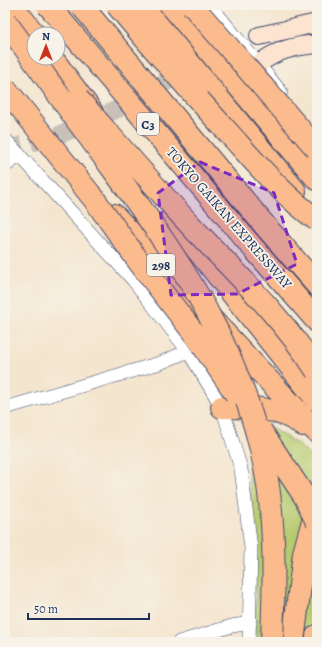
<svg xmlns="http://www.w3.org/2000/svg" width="322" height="647" font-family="Alegreya,serif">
<rect width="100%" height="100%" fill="#f7f3e8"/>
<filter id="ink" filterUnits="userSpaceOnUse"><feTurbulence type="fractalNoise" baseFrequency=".025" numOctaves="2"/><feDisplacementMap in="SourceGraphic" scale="8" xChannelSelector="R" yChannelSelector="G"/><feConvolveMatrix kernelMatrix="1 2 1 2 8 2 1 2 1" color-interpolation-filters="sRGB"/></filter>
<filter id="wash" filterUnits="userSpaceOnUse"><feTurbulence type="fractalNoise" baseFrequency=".012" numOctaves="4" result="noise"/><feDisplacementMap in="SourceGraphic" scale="16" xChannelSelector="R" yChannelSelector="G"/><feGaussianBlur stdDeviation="0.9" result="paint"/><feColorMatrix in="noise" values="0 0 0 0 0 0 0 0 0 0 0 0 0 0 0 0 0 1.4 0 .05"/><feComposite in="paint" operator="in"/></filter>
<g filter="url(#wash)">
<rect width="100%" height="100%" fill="#f4e5ce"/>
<path fill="#b7cb6e" stroke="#697d66" d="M263 423 299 445 317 463V642H255L256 560 248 471Z"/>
</g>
<g filter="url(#ink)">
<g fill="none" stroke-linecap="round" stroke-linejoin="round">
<path stroke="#c9c1b8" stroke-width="18" stroke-dasharray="18 9" stroke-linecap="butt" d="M5 149 52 138 120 108 189 69"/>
<defs>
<path id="street" d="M210 5 281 92
M5 139 134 281 188 351 222 407 241 469 251 548 249 642
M5 166 20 155
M5 408 160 363 188 351
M179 642 232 626 250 623"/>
<path id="secondary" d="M259 36 317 23
M259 64C276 50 295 46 317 44"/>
<path id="highway" d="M12 5 34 34
M170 5 317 179
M52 58 92 112
M205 82 295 191
M114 215 317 432
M172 218 317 400
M267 228 317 285
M248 242 317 321
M222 407C252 407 278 407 303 425
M293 642 304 553 317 506
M317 642V636"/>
</defs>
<use href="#street" stroke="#3c4a6f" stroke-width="14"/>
<use href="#secondary" stroke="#3c4a6f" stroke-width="20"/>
<use href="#highway" stroke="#3c4a6f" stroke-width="24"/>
<use href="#street" stroke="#fff" stroke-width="13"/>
<use href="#secondary" stroke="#fde4d1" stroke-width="18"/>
<use href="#highway" stroke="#fbbb8d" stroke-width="22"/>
<defs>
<path id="highway-bridge" d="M48 5 248 242
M81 5 267 228
M117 5C155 51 194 95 234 139 260 168 285 197 317 220
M141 5 205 82
M192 5 317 149
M5 21C41 70 76 120 112 168 182 264 241 348 265 468 276 525 274 584 272 642
M5 88 94 199 142 266 197 337 236 394
M78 99C116 142 154 186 193 228 236 273 283 318 317 371
M261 431 305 497 317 522"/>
</defs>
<use href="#highway-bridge" stroke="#3c4a6f" stroke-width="24" stroke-linecap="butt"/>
<use href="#highway-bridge" stroke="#fbbb8d" stroke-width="22"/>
</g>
</g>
<path fill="#7b2cbf" fill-opacity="0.2" stroke="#7b2cbf" stroke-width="3" stroke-dasharray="8 5" stroke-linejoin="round" d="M200 162 274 193 297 264 237 294 171 295 158 193Z"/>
<g text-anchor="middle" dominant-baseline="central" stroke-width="3.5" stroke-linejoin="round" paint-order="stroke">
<g fill="#f7f3e8" stroke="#5d6a87" stroke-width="1">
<rect x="137" y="113" width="22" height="22" rx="3"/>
<rect x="147" y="254" width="28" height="22" rx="3"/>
</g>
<g font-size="13" font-weight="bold" fill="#1b2f5e">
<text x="148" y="124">C3</text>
<text x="161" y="265">298</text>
</g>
<g font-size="14" fill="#1b2f5e" stroke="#f7f3e8">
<text transform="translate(229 218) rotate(49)">TOKYO GAIKAN EXPRESSWAY</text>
</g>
</g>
<rect width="322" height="647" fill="none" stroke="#f7f3e8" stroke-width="20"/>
<g transform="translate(46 46)"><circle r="19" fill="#f7f3e8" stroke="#9fa5b1"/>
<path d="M0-3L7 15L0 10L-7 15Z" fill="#c8321e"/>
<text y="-6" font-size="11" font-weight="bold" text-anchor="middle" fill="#1b2f5e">N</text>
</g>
<path d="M28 613v6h121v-6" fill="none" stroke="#1b2f5e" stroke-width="2"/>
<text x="34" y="613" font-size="12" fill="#1b2f5e" stroke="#f7f3e8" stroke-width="3" paint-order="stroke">50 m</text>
</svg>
